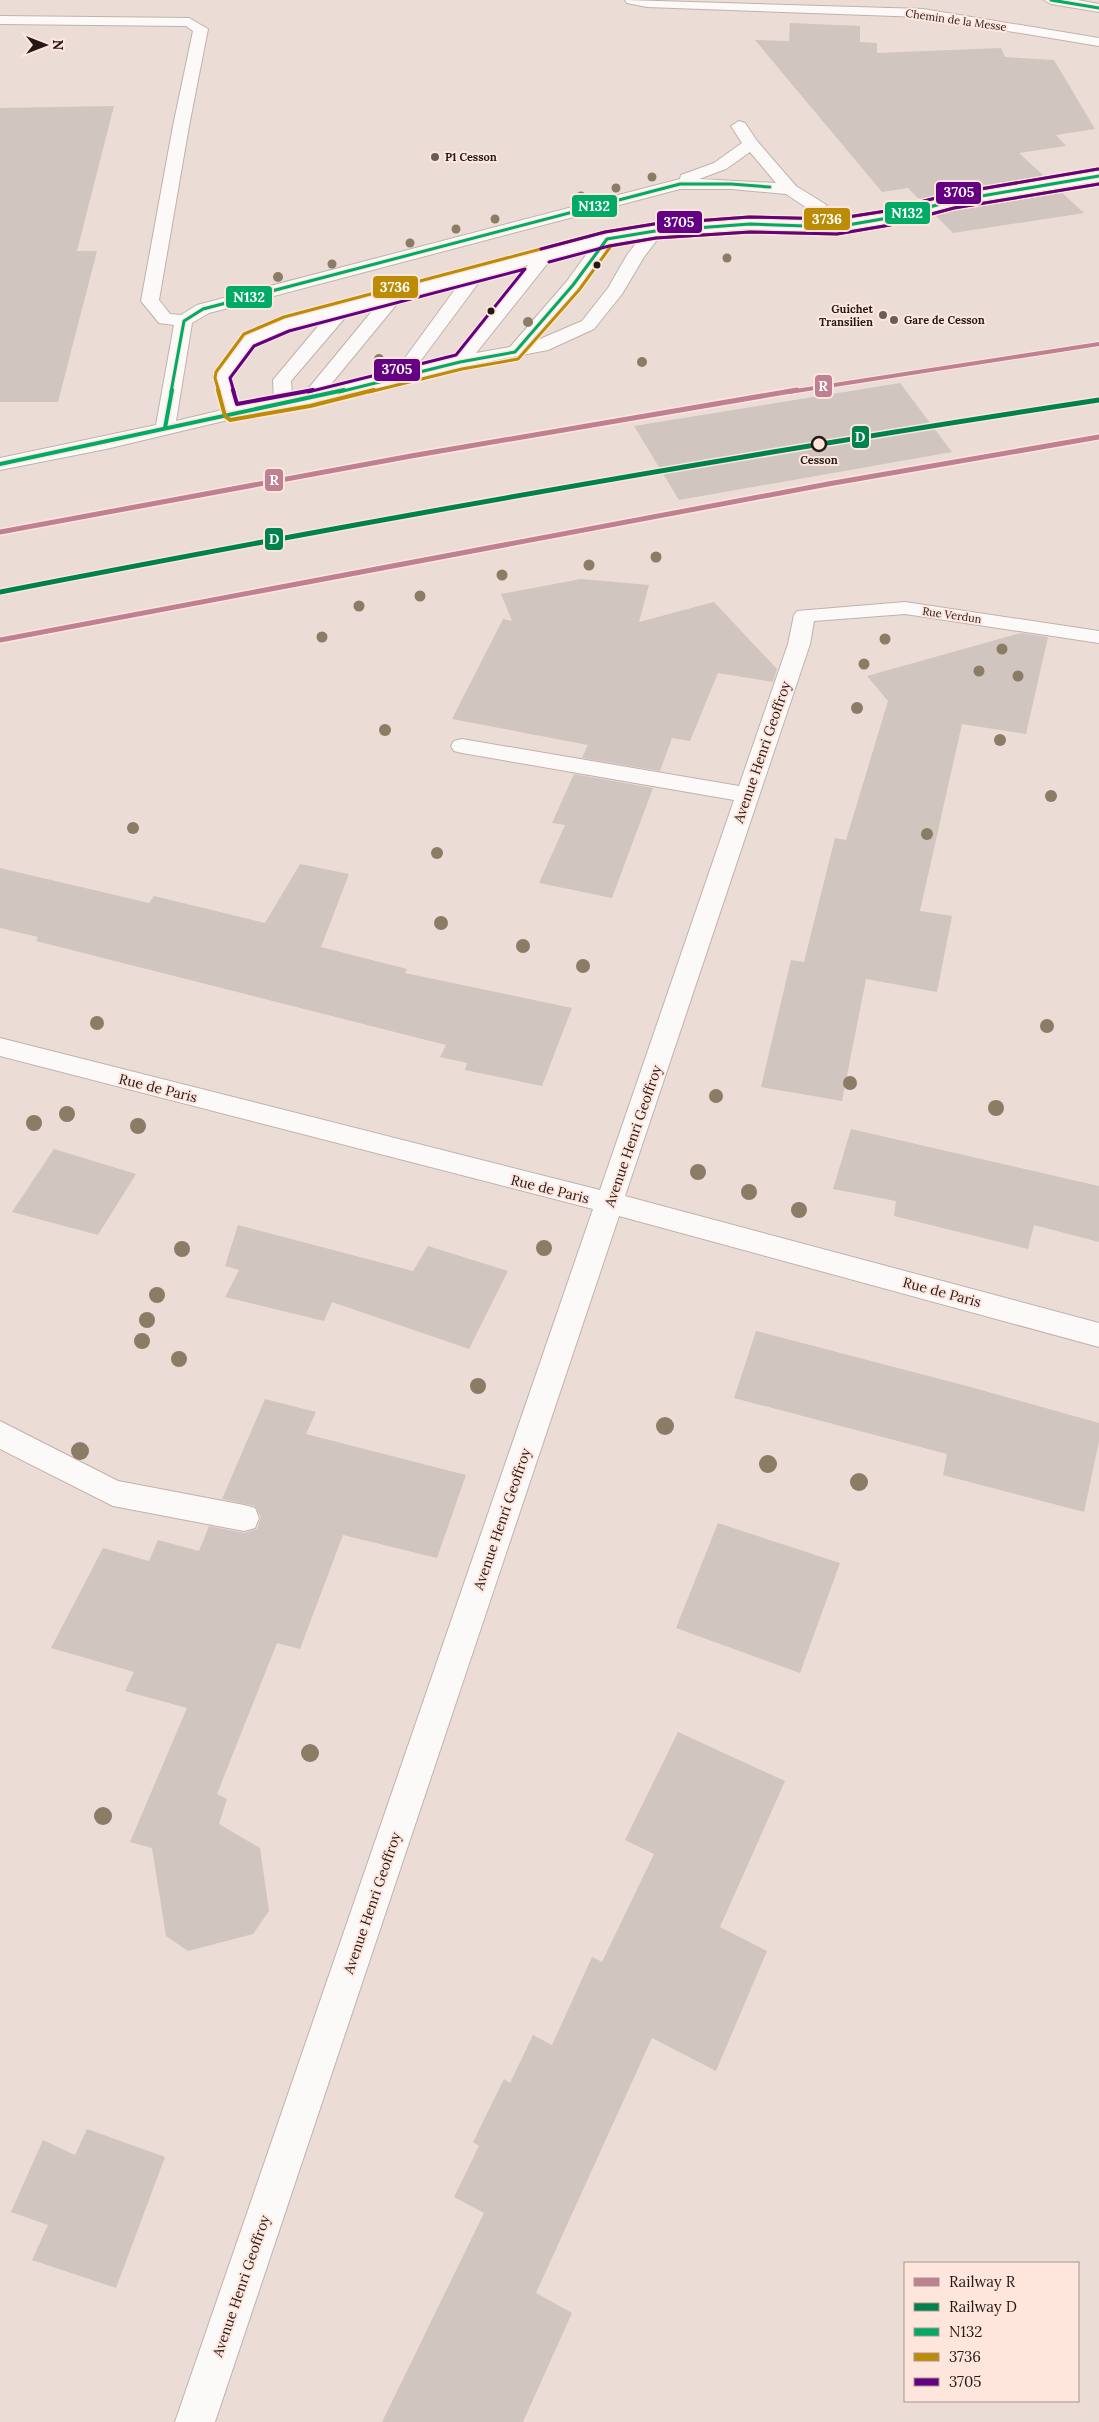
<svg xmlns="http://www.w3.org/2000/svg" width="1099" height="2422" font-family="Lora,serif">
<rect width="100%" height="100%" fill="#ecdcd6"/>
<path fill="#d0c5bf" d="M790 23 860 26V42L877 43V53L1001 48 1005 57 1054 60 1095 129 1056 135 1066 146 1019 153 1045 177 921 201 908 188 882 192 755 40 789 41Z
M114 106 77 251H97L58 402H0V108Z
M1059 190 1084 213 953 233 933 213Z
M900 383 952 452 679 500 634 426Z
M581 579 649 585 639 622 714 602 777 669 773 682 718 673 690 741 672 738 660 771 582 758 588 745 452 719 503 619 512 621 501 594Z
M1021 633 1048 637 1026 734 962 724 920 911 952 916 937 992 866 979 842 1101 761 1087 791 960 804 962 835 838 846 840 888 701 867 676Z
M574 774 653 788 612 898 539 883 565 825 552 823Z
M300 864 349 874 321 947 407 969 405 973 572 1008 542 1086 465 1070 467 1063 440 1057 446 1045 36 941 38 937 0 928V868L149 903 154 896 265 923Z
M851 1129 1099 1186V1242L1034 1225 1028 1249 894 1216 896 1201 833 1189Z
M54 1149 136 1174 98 1235 12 1212Z
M238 1225 413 1271 428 1246 508 1271 469 1349 332 1302 324 1321 225 1297 239 1270 225 1266Z
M756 1331 963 1385 1099 1423V1441L1084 1512 943 1475 947 1454 734 1398Z
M265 1399 316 1412 306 1434 466 1475 437 1558 343 1535 300 1649 277 1643 217 1794 227 1799 219 1824 260 1848 269 1911 253 1934 188 1951 166 1936 152 1848 130 1842 187 1708 125 1691 134 1672 51 1648 103 1548 149 1561 158 1540 199 1551 209 1526 244 1533 257 1529 261 1517 255 1506 222 1499Z
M718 1523 840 1563 800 1673 676 1628Z
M678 1732 785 1781 720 1927 767 1951 716 2071 652 2038 536 2293 572 2313 523 2422H382L484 2213 454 2197 479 2146 473 2142 504 2079 510 2083 533 2035 552 2045 592 1957 602 1962 654 1854 625 1840Z
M87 2129 165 2157 116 2288 32 2260 48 2225 11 2212 43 2140 75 2155Z"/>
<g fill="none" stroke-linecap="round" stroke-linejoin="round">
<defs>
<path id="minor" d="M625 0 923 9 1099 38V46L923 17 647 7 627 3Z
M0 16 189 18 208 29 189 126 159 300 170 314 181 315 197 305 680 179 681 175 714 163 742 143 731 126 739 121 745 123 757 141 796 186 825 204 840 221C878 215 914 204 952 196 1000 185 1050 178 1099 171V181L953 206 888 223 836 232 750 229 660 236 644 257 622 294 594 329 548 350 460 367 309 405 232 419 106 449 0 470V458L156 425 174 325 159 323 141 301 173 126 193 31 186 26 0 24ZM750 152 776 183 699 179 726 169ZM680 189H731L786 194 813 212 822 221 750 219 655 226 607 234 540 250 281 320 243 336 213 376 222 410 176 421 192 323 209 313ZM640 238 627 255 608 288 582 321 533 342 579 289 613 243ZM591 248 567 281 510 347 476 353 551 259ZM528 265 454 358 416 367 482 278ZM459 284 394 373 327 389 401 299ZM377 305 303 395 292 397 291 381 349 313ZM324 319 273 380 274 400 239 406 231 376 255 344 293 328Z
M905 602 1099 631V643L905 614 814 621 810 644 625 1196 1099 1323V1347L619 1216 215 2422H175L593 1209 0 1056V1038L600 1190 734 800 462 753 454 751 451 746 454 741 462 739 739 786 788 644 794 615 797 611Z
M0 1421 118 1481 244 1505 255 1508 259 1518 255 1528 244 1531 113 1506 0 1449Z"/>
<path id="major" d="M1044 0H1077L1099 4V12L1051 4Z"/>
</defs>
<use href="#minor" stroke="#bfb2ae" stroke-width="2"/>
<use href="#major" stroke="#bfb2ae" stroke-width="2"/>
<use href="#minor" fill="#fcfaf9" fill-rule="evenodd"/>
<use href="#major" fill="#fcfaf9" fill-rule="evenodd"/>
<defs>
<path id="bus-1-far1" d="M1051 0 1099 8
M171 392 184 321 203 309 680 184H731L770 187
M339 392 460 362 515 352 573 285 607 239 655 231 750 224 836 227 888 218 952 201 1099 176"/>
<path id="bus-1" d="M165 428 172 390
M0 464 344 390"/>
<path id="bus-2-far1" d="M219 392 215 378 216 372 244 334 284 317 605 232 654 224 749 217 835 219 886 211 951 194 1098 169
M369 392 462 369 518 359 579 290 611 246 656 238 750 232 837 234 890 225 954 208 1099 184"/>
<path id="bus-2" d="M218 390 225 416 230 420 310 406 374 390"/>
<path id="bus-3-far1" d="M541 249 605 232 654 224 749 217 835 219 886 211 951 194 1098 169
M549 262 609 246 656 238 750 232 837 234 890 225 954 208 1099 184
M234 392 230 378 254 346 289 331 525 269 456 355 308 392"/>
<path id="bus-3" d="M233 390 237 404 313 390"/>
</defs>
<use href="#bus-1-far1" stroke="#fee6dd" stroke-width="5.5"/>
<use href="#bus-1" stroke="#fee6dd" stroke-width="7"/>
<use href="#bus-2-far1" stroke="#fee6dd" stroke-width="5.5"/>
<use href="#bus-2" stroke="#fee6dd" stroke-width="7"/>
<use href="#bus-3-far1" stroke="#fee6dd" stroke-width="5.5"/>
<use href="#bus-3" stroke="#fee6dd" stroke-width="7"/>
<use href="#bus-1-far1" stroke="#00ab66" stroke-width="3"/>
<use href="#bus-1" stroke="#00ab66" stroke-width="4"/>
<use href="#bus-2-far1" stroke="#bd8c07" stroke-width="3"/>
<use href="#bus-2" stroke="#bd8c07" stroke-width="4"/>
<use href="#bus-3-far1" stroke="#640082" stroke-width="3"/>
<use href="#bus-3" stroke="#640082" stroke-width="4"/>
<defs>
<path id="rail-1-far1" d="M789 392 1099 344"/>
<path id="rail-1" d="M0 532 411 456 797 390
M0 640 828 484 1099 437"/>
<path id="rail-2" d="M0 592C365 521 731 456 1099 400"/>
</defs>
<use href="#rail-1-far1" stroke="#fee6dd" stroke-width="6"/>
<use href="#rail-1" stroke="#fee6dd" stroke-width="8"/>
<use href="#rail-2" stroke="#fee6dd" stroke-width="8"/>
<use href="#rail-1-far1" stroke="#bf8191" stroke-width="4"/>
<use href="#rail-1" stroke="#bf8191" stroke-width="5"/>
<use href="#rail-2" stroke="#00824e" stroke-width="5"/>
</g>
<g fill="#8b7c65">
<circle cx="652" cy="177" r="4.5"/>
<circle cx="616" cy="188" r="4.5"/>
<circle cx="581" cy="196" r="4.5"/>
<circle cx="495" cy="219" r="4.5"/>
<circle cx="456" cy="229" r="4.5"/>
<circle cx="410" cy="243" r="4.5"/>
<circle cx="727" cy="258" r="4.5"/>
<circle cx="332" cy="264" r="4.5"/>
<circle cx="278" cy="277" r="5"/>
<circle cx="528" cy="322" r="5"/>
<circle cx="379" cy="359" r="5"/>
<circle cx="642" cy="362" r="5"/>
<circle cx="656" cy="557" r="5.5"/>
<circle cx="589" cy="565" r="5.5"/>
<circle cx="502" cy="575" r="5.5"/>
<circle cx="420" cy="596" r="5.5"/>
<circle cx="359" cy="606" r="5.5"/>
<circle cx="322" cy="637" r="5.5"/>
<circle cx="885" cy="639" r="5.5"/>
<circle cx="1002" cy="649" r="5.5"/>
<circle cx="864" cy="664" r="5.5"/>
<circle cx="979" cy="671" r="5.5"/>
<circle cx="1018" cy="676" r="5.5"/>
<circle cx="857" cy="708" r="6"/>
<circle cx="385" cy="730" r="6"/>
<circle cx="1000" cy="740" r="6"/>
<circle cx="1051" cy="796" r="6"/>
<circle cx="133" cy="828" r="6"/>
<circle cx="927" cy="834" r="6"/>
<circle cx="437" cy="853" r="6"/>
<circle cx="441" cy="923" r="7"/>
<circle cx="523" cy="946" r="7"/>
<circle cx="583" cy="966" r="7"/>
<circle cx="97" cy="1023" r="7"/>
<circle cx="1047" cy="1026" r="7"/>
<circle cx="850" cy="1083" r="7"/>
<circle cx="716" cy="1096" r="7"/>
<circle cx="996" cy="1108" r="8"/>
<circle cx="67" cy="1114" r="8"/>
<circle cx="34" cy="1123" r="8"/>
<circle cx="138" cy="1126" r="8"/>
<circle cx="698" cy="1172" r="8"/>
<circle cx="749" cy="1192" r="8"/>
<circle cx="799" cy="1210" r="8"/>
<circle cx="544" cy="1248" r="8"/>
<circle cx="182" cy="1249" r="8"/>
<circle cx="157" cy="1295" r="8"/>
<circle cx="147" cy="1320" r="8"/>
<circle cx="142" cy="1341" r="8"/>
<circle cx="179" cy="1359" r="8"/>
<circle cx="478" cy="1386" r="8"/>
<circle cx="665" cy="1426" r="9"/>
<circle cx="80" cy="1451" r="9"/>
<circle cx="768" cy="1464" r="9"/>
<circle cx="859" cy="1482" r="9"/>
<circle cx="310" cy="1753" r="9"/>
<circle cx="103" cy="1816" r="9"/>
</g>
<g fill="#6a5d59" stroke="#fee6dd" stroke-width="2">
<circle cx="435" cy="157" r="5"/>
<circle cx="883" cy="315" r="5"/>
<circle cx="894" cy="320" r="5"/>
</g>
<g fill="#241916" stroke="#fee6dd" stroke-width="2">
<circle cx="597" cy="265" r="4.5"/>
<circle cx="491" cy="311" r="4.5"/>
</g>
<circle fill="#fee6dd" stroke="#241916" stroke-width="2.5" cx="819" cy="444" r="7"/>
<g text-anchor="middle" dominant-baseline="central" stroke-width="4" stroke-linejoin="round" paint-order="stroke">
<g font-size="11" fill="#241916" stroke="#fee6dd">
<text transform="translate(956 20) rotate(8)">Chemin de la Messe</text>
<text transform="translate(952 615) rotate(8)">Rue Verdun</text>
</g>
<g font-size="11" font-weight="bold" fill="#241916" stroke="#fee6dd" text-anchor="start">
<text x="445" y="157">P1 Cesson</text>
<text x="873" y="309" text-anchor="end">Guichet<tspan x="873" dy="13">Transilien</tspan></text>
<text x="904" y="320">Gare de Cesson</text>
</g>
<g font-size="11" font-weight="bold" fill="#241916" stroke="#fee6dd">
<text x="819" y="460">Cesson</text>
</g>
<g font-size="14" fill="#241916" stroke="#fee6dd">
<text transform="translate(762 752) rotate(-71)">Avenue Henri Geoffroy</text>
<text transform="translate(158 1088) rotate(14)">Rue de Paris</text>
<text transform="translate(633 1136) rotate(-71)">Avenue Henri Geoffroy</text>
<text transform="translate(550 1189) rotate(14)">Rue de Paris</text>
<text transform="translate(942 1292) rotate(15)">Rue de Paris</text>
<text transform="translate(502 1519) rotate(-71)">Avenue Henri Geoffroy</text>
<text transform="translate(372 1903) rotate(-71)">Avenue Henri Geoffroy</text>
<text transform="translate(241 2286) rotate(-71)">Avenue Henri Geoffroy</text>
</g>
</g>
<g stroke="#fee6dd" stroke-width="2">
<rect x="935" y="181" width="47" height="24" rx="5" fill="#640082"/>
<rect x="571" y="194" width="47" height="24" rx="5" fill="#00ab66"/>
<rect x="884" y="201" width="47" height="24" rx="5" fill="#00ab66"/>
<rect x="803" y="207" width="48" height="24" rx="5" fill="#bd8c07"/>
<rect x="656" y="210" width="47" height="24" rx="5" fill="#640082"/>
<rect x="372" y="275" width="47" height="24" rx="5" fill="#bd8c07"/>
<rect x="225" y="285" width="48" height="24" rx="5" fill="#00ab66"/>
<rect x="373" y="358" width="48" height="24" rx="5" fill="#640082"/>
<rect x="814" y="374" width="19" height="24" rx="5" fill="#bf8191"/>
<rect x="851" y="425" width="19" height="24" rx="5" fill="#00824e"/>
<rect x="264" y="468" width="20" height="24" rx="5" fill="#bf8191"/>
<rect x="264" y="527" width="20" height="24" rx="5" fill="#00824e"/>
</g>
<g font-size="14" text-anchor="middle" font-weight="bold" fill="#fff">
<text x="959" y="197">3705</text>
<text x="594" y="211">N132</text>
<text x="907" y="218">N132</text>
<text x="827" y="224">3736</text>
<text x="679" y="227">3705</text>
<text x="395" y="292">3736</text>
<text x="249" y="302">N132</text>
<text x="397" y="374">3705</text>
<text x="823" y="391">R</text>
<text x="860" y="442">D</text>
<text x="274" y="485">R</text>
<text x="274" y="544">D</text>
</g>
<rect x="904" y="2262" width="175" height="140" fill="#fee6dd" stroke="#a7948d"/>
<rect x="914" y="2278" width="25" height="8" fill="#bf8191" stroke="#a7948d"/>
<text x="949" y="2287" font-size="15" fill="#241916">Railway R</text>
<rect x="914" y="2303" width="25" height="8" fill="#00824e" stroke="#a7948d"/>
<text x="949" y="2312" font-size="15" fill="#241916">Railway D</text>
<rect x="914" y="2328" width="25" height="8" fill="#00ab66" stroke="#a7948d"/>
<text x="949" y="2337" font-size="15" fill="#241916">N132</text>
<rect x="914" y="2353" width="25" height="8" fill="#bd8c07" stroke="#a7948d"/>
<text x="949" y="2362" font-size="15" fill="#241916">3736</text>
<rect x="914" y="2378" width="25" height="8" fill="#640082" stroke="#a7948d"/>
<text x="949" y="2387" font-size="15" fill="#241916">3705</text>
<g transform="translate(45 45) rotate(90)" stroke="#fee6dd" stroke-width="4" paint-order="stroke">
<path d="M0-4L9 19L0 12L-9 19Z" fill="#241916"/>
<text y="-8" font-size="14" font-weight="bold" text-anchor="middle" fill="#241916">N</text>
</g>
</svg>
